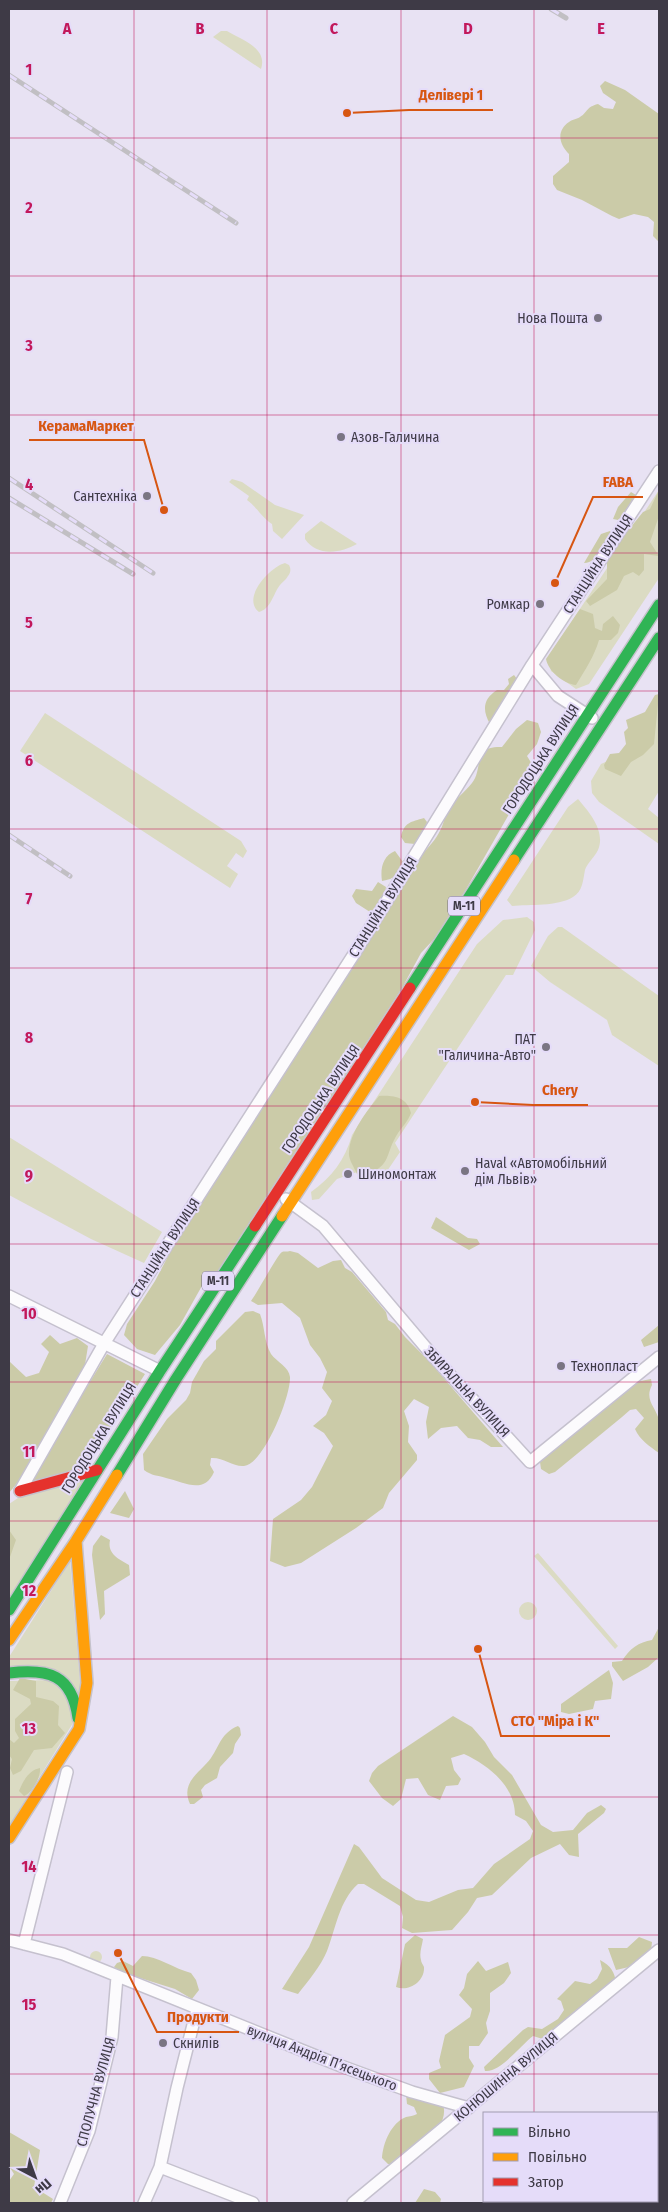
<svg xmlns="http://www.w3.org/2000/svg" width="668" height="2212" font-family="'Fira Sans Condensed',sans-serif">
<rect width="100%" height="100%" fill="#e8e2f3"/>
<path fill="#dbdbc3" d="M221 31H227C242 40 268 48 261 69L213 37Z
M232 479 242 482 275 505 304 515 282 539 273 531 272 524C261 517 257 507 247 500L249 496 229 482Z
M659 490V578L589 684 576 689 551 671 548 657Z
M321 521 357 544C341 553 317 557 305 539V534Z
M285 563 289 565C291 569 291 572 288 576 286 580 282 582 280 585 273 594 271 609 259 612 241 598 270 567 285 563Z
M659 693V791L648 809 659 818V844L599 802 592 793 591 781 601 764 619 756Z
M45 713 241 841 247 851 243 858 236 853 227 866 238 874 230 888 20 751Z
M578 799C589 812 606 831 598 850 595 857 587 863 585 870 583 880 583 891 573 897 557 907 530 904 512 906L507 900 568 807Z
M527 917 534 922 535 930 513 975H506L395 1143 400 1152 381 1180 363 1170 337 1179 319 1199 312 1200 311 1192C332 1177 345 1160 352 1135L477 944 503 920Z
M558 927H562L659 996V1066L612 1035 607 1020 550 982 531 966 548 936Z
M9 1137 162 1232 144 1263 91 1239 9 1195Z
M88 1479 9 1597V1504L18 1498Z
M538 1553 618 1646 615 1649 534 1556Z
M70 1561 81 1695 9 1666V1657Z
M519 1611a9 9 0 1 1 18 0a9 9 0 1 1-18 0Z
M51 1680 66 1692 73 1723 9 1826V1681Z
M90 1957a6 6 0 1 1 12 0a6 6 0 1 1-12 0Z"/>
<path fill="#cbcba8" d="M605 81 625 90 659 114V242L653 236 654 222 648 217 634 214 619 219 612 216 582 200 557 190 553 184V176L569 162V154C559 144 556 131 569 122 573 119 577 119 580 117 588 112 586 107 598 104L604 108 613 109 616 102 603 93 600 86Z
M659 490V516L650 542 659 556 644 554V570L639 576 633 572 624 576 617 590 590 606 586 601 607 579V560L610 553 643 512 650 509Z
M631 492 636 495 625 515 618 520 613 519 618 507Z
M610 531 613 535C605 546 599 562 584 563L601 534Z
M580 609 593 614 595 628 602 631 603 624 613 616 620 625 618 633 611 640H599C594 657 585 670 576 685 564 684 548 671 546 659Z
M514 675 517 679 490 724C482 710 483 699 497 690H504L509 684 508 679Z
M659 694 654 744 643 755 631 762 621 776 605 769 604 765 610 754 619 753 626 744 624 732 628 728 626 720 645 712 655 695Z
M527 720 538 723 541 732 537 744 527 756 535 769 465 891 434 939 421 953 402 988 214 1277 203 1284 180 1325 155 1355 137 1349 124 1335 127 1324 155 1281 175 1243 195 1212 207 1190 390 908C397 894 404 880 412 867 428 845 444 837 446 808 455 800 465 792 472 783 484 768 471 746 502 747L516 729Z
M424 818 427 822 423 836 415 844 405 843 401 837C404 822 411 822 424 818Z
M395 851 403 862C399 874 395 879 382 881 380 868 383 856 395 851Z
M378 882 386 887C385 897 379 906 370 912L356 903 352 896 356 889 372 891Z
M379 1096C394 1095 407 1097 411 1113 408 1121 403 1126 398 1133 384 1155 393 1164 365 1176L357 1174C354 1167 348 1159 349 1152 350 1132 367 1111 379 1096Z
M436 1217 468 1238 477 1239 480 1244 469 1250 431 1228Z
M290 1251 298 1253 318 1268 333 1261 341 1260 345 1268 352 1272 386 1312 388 1320 395 1324 405 1337 429 1361 503 1447H491L480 1440 468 1438 457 1426 441 1428 428 1439 426 1422 429 1407 414 1399 404 1411 409 1426 408 1442 417 1455V1460L389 1493 383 1508 356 1528 301 1563 285 1567 270 1561 273 1519 301 1500 312 1487 333 1446 324 1433 313 1426 326 1415 332 1401 322 1388 327 1372 320 1358 310 1345 300 1318 282 1303 258 1305 251 1301C257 1293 278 1254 282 1252 284 1251 287 1252 290 1251Z
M253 1311 260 1314C265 1327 264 1342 271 1354 277 1362 289 1367 290 1377 291 1396 264 1464 244 1466 233 1467 223 1457 211 1458L210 1465 214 1472C204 1495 184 1482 166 1478 157 1475 152 1476 144 1470L143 1454 167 1419 186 1400 190 1393 192 1382 204 1361 216 1349V1341L245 1312Z
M659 1325V1342L644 1347 641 1340Z
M50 1335 60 1344 77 1338 88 1346 83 1377 42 1452 9 1493V1361L26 1377 39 1373 49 1352 41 1344Z
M107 1354 145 1374 84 1470 28 1483Z
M651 1379 652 1385C644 1400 656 1407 659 1420 661 1430 659 1443 659 1453 649 1446 640 1440 635 1429L644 1418 636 1409 630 1410 622 1417 555 1472 549 1474 541 1469 540 1462 635 1382Z
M125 1491 134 1509 129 1518 110 1513Z
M9 1530 16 1540 10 1557 9 1577Z
M101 1535 110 1540C107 1554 119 1559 129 1565L130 1575 104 1591 105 1614 100 1620 92 1555 93 1546Z
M659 1627V1657L648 1667 623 1681 612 1666V1662L622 1661C629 1649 639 1642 652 1640Z
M609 1670 613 1683 611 1699 595 1701 593 1709 569 1714 561 1712V1704Z
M20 1678 36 1681V1697L53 1701 59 1706 58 1725 65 1733 52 1748 34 1750 21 1771 13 1775 10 1768 12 1759 9 1755V1739L14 1743 19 1738 15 1731V1719L31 1704 30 1699 13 1690Z
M453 1716 472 1727 485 1742 494 1757 512 1775 541 1825 553 1832 573 1830 587 1813 601 1805 606 1809 604 1813 578 1834 579 1857 569 1855 560 1844 531 1858 492 1895 477 1898 468 1912 452 1930 412 1933 402 1928 403 1917 400 1906 364 1884H358C339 1901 336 1928 327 1951 321 1966 308 1981 298 1994L282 1989 309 1947 354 1844 359 1847 382 1878 416 1900 429 1902 458 1890 473 1888 494 1864 530 1839 533 1831 526 1821 515 1815C515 1786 488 1765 464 1754L451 1758 454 1770 461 1779 458 1785 446 1786 440 1800 428 1795 418 1778 406 1779 401 1799 393 1806 382 1798 369 1781 372 1773 378 1766Z
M238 1726 240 1728 241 1735 235 1744 233 1753 220 1767 217 1778 205 1785 201 1790 203 1797 194 1804H190C180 1782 200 1773 211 1758 220 1745 221 1733 238 1726Z
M40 1768C41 1777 32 1793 24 1796L19 1791C23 1781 29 1770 40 1768Z
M415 1935 423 1939C422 1946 419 1953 421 1960 421 1962 423 1965 424 1967 425 1982 408 1992 396 1987L405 1944Z
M639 1937 652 1942 651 1951 629 1967 616 1970 608 1948H627Z
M142 1956C157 1956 175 1969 191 1973L196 1980 199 1990 192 1999 175 1989 121 1972 114 1967 117 1963 123 1961 133 1966Z
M600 1960C611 1966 615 1972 616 1984L546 2040 533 2036C521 2045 500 2073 485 2071L484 2067 523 2030 528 2027 542 2029 558 2019 564 2010 561 2001 557 1999 575 1981 590 1984 597 1979 602 1969Z
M478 1961 486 1971 508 1962 511 1973 504 1983 490 1993V2011L486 2023 488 2033 479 2046H469V2058L474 2066 464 2087 440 2093 429 2079V2073L441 2068 439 2061 445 2035 470 2017 472 2009 459 1995 464 1988 467 1974Z
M406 2094 443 2104C451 2130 413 2150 396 2164H388L382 2158C383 2143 391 2123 406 2117 410 2116 413 2116 417 2114L414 2107 407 2104Z
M9 2132 40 2150 34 2187 53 2199 51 2203H9V2181L14 2174 9 2166Z
M424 2189 435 2192 441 2199 440 2203H415Z"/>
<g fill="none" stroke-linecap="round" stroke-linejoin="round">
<defs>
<path id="street" d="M532 665 558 696 592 718
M286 1199 323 1226 432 1355 530 1462 659 1357
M9 1296 160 1371
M20 1491 105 1342 354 954 532 665 659 471
M9 1940 63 1954 341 2066 412 2092 469 2108
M24 1944 67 1772
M160 2167 253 2203
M60 2203 89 2131 112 2037 117 1977
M144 2203 160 2167 177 2088 197 2009
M353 2203 659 1950"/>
<path id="fast" d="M514 860 659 638
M410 988 659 605
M117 1475 176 1379 282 1216
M9 1610 160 1371 255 1226
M9 1673C49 1668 72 1675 78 1718"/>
<path id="slow" d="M282 1216 514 860
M9 1640 76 1541 117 1475
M9 1838 79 1729 87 1683 76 1541"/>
<path id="jam" d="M255 1226 410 988
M20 1491 97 1470"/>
</defs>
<use href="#street" stroke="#c5c1ce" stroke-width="14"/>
<use href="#fast" stroke="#c5c2cb" stroke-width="14"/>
<use href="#slow" stroke="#c5c2cb" stroke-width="14"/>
<use href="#jam" stroke="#c5c2cb" stroke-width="14"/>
<use href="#street" stroke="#fcfbfd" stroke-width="11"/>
<use href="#fast" stroke="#30b455" stroke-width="11"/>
<use href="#slow" stroke="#ff9f0a" stroke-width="11"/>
<use href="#jam" stroke="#e5322d" stroke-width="11"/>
<defs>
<path id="rail" d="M551 9 566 18
M9 75 236 223
M9 478 153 573
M9 498 133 574
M9 835 70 876"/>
</defs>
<use href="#rail" stroke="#c1bfc3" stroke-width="5"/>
<use href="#rail" stroke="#e5dcf9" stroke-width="3" stroke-dasharray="9" stroke-linecap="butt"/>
</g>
<path fill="none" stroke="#c2185b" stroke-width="1" stroke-opacity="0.55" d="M134 9V2203M267 9V2203M401 9V2203M534 9V2113M9 138H659M9 276H659M9 415H659M9 553H659M9 691H659M9 829H659M9 968H659M9 1106H659M9 1244H659M9 1382H659M9 1521H659M9 1659H659M9 1797H659M9 1935H659M9 2074H659M534 2201V2203"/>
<g fill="#7a7583" stroke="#e5dcf9" stroke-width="2">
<circle cx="598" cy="318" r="5"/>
<circle cx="341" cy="437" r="5"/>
<circle cx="147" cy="496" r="5"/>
<circle cx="540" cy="604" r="5"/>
<circle cx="546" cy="1047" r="5"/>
<circle cx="465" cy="1171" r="5"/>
<circle cx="348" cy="1174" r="5"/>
<circle cx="561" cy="1366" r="5"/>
<circle cx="163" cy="2043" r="5"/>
</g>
<g text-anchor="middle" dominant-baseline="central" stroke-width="4" stroke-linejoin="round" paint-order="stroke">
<g fill="#e5dcf9" stroke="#706b7c" stroke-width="1">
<rect x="448" y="896.5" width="32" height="19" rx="4"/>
<rect x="202" y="1271.5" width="32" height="19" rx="4"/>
</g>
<g font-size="12" font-weight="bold" fill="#3e3a46">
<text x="464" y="906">М-11</text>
<text x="218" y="1281">М-11</text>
</g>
<g font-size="14" fill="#3e3a46" stroke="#e5dcf9" text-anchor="start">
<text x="588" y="318" text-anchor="end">Нова Пошта</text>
<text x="351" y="437">Азов-Галичина</text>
<text x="137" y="496" text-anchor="end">Сантехніка</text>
<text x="530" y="604" text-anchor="end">Ромкар</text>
<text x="536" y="1039" text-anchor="end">ПАТ<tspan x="536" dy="16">"Галичина-Авто"</tspan></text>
<text x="475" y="1163">Haval «Автомобільний<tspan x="475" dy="16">дім Львів»</tspan></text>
<text x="358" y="1174">Шиномонтаж</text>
<text x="571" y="1366">Технопласт</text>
<text x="173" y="2043">Скнилів</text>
</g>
<g font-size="14" fill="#3e3a46" stroke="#e5dcf9">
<text transform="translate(598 564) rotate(-57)">СТАНЦІЙНА ВУЛИЦЯ</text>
<text transform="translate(541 759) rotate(-57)">ГОРОДОЦЬКА ВУЛИЦЯ</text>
<text transform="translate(383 907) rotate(-58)">СТАНЦІЙНА ВУЛИЦЯ</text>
<text transform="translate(321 1099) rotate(-56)">ГОРОДОЦЬКА ВУЛИЦЯ</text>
<text transform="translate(165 1248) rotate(-57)">СТАНЦІЙНА ВУЛИЦЯ</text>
<text transform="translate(467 1392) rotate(47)">ЗБИРАЛЬНА ВУЛИЦЯ</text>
<text transform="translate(99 1438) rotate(-58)">ГОРОДОЦЬКА ВУЛИЦЯ</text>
<text transform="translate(322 2058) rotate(21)">вулиця Андрія Пʼясецького</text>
<text transform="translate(506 2077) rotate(-40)">КОНЮШИННА ВУЛИЦЯ</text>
<text transform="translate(96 2092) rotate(-75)">СПОЛУЧНА ВУЛИЦЯ</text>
</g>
</g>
<g font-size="16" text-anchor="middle" font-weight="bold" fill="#c2185b" stroke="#e5dcf9" stroke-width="4" stroke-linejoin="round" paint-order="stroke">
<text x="67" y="34">A</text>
<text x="200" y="34">B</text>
<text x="334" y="34">C</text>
<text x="468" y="34">D</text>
<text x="601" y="34">E</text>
<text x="29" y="75">1</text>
<text x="29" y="213">2</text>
<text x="29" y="351">3</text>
<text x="29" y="490">4</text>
<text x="29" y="628">5</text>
<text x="29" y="766">6</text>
<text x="29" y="904">7</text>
<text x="29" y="1043">8</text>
<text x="29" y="1181">9</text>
<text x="29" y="1319">10</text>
<text x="29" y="1457">11</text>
<text x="29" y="1596">12</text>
<text x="29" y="1734">13</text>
<text x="29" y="1872">14</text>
<text x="29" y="2010">15</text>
</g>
<path fill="none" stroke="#d75612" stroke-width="2" d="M347 113L409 110H493M164 510L144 440H29M555 583L593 497H643M475 1102L533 1105H588M478 1649L501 1736H610M118 1953L157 2032H239"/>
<g fill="#d75612" stroke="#e5dcf9" stroke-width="2">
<circle cx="347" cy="113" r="5"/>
<circle cx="164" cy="510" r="5"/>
<circle cx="555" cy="583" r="5"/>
<circle cx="475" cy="1102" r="5"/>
<circle cx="478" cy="1649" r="5"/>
<circle cx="118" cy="1953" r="5"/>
</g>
<g font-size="15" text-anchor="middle" font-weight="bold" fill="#d75612" stroke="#e5dcf9" stroke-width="4" stroke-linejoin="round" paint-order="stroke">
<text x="451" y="100">Делівері 1</text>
<text x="86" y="431">КерамаМаркет</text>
<text x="618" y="487">FABA</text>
<text x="560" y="1095">Chery</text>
<text x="555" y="1726">СТО "Міра і К"</text>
<text x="198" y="2022">Продукти</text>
</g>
<rect width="668" height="2212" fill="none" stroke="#3e3a46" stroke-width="20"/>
<rect x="483" y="2112" width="175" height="90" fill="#e5dcf9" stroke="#a29bb1"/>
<rect x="493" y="2128" width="25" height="8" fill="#30b455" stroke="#a29bb1"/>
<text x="528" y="2137" font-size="15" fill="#3e3a46">Вільно</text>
<rect x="493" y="2153" width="25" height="8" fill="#ff9f0a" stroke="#a29bb1"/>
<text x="528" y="2162" font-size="15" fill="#3e3a46">Повільно</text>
<rect x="493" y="2178" width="25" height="8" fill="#e5322d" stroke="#a29bb1"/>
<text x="528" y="2187" font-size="15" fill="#3e3a46">Затор</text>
<g transform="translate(35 2177) rotate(139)" stroke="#e5dcf9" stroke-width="4" paint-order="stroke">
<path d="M0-4L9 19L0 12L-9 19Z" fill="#3e3a46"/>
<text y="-8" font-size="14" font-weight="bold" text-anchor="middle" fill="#3e3a46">Пн</text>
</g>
</svg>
